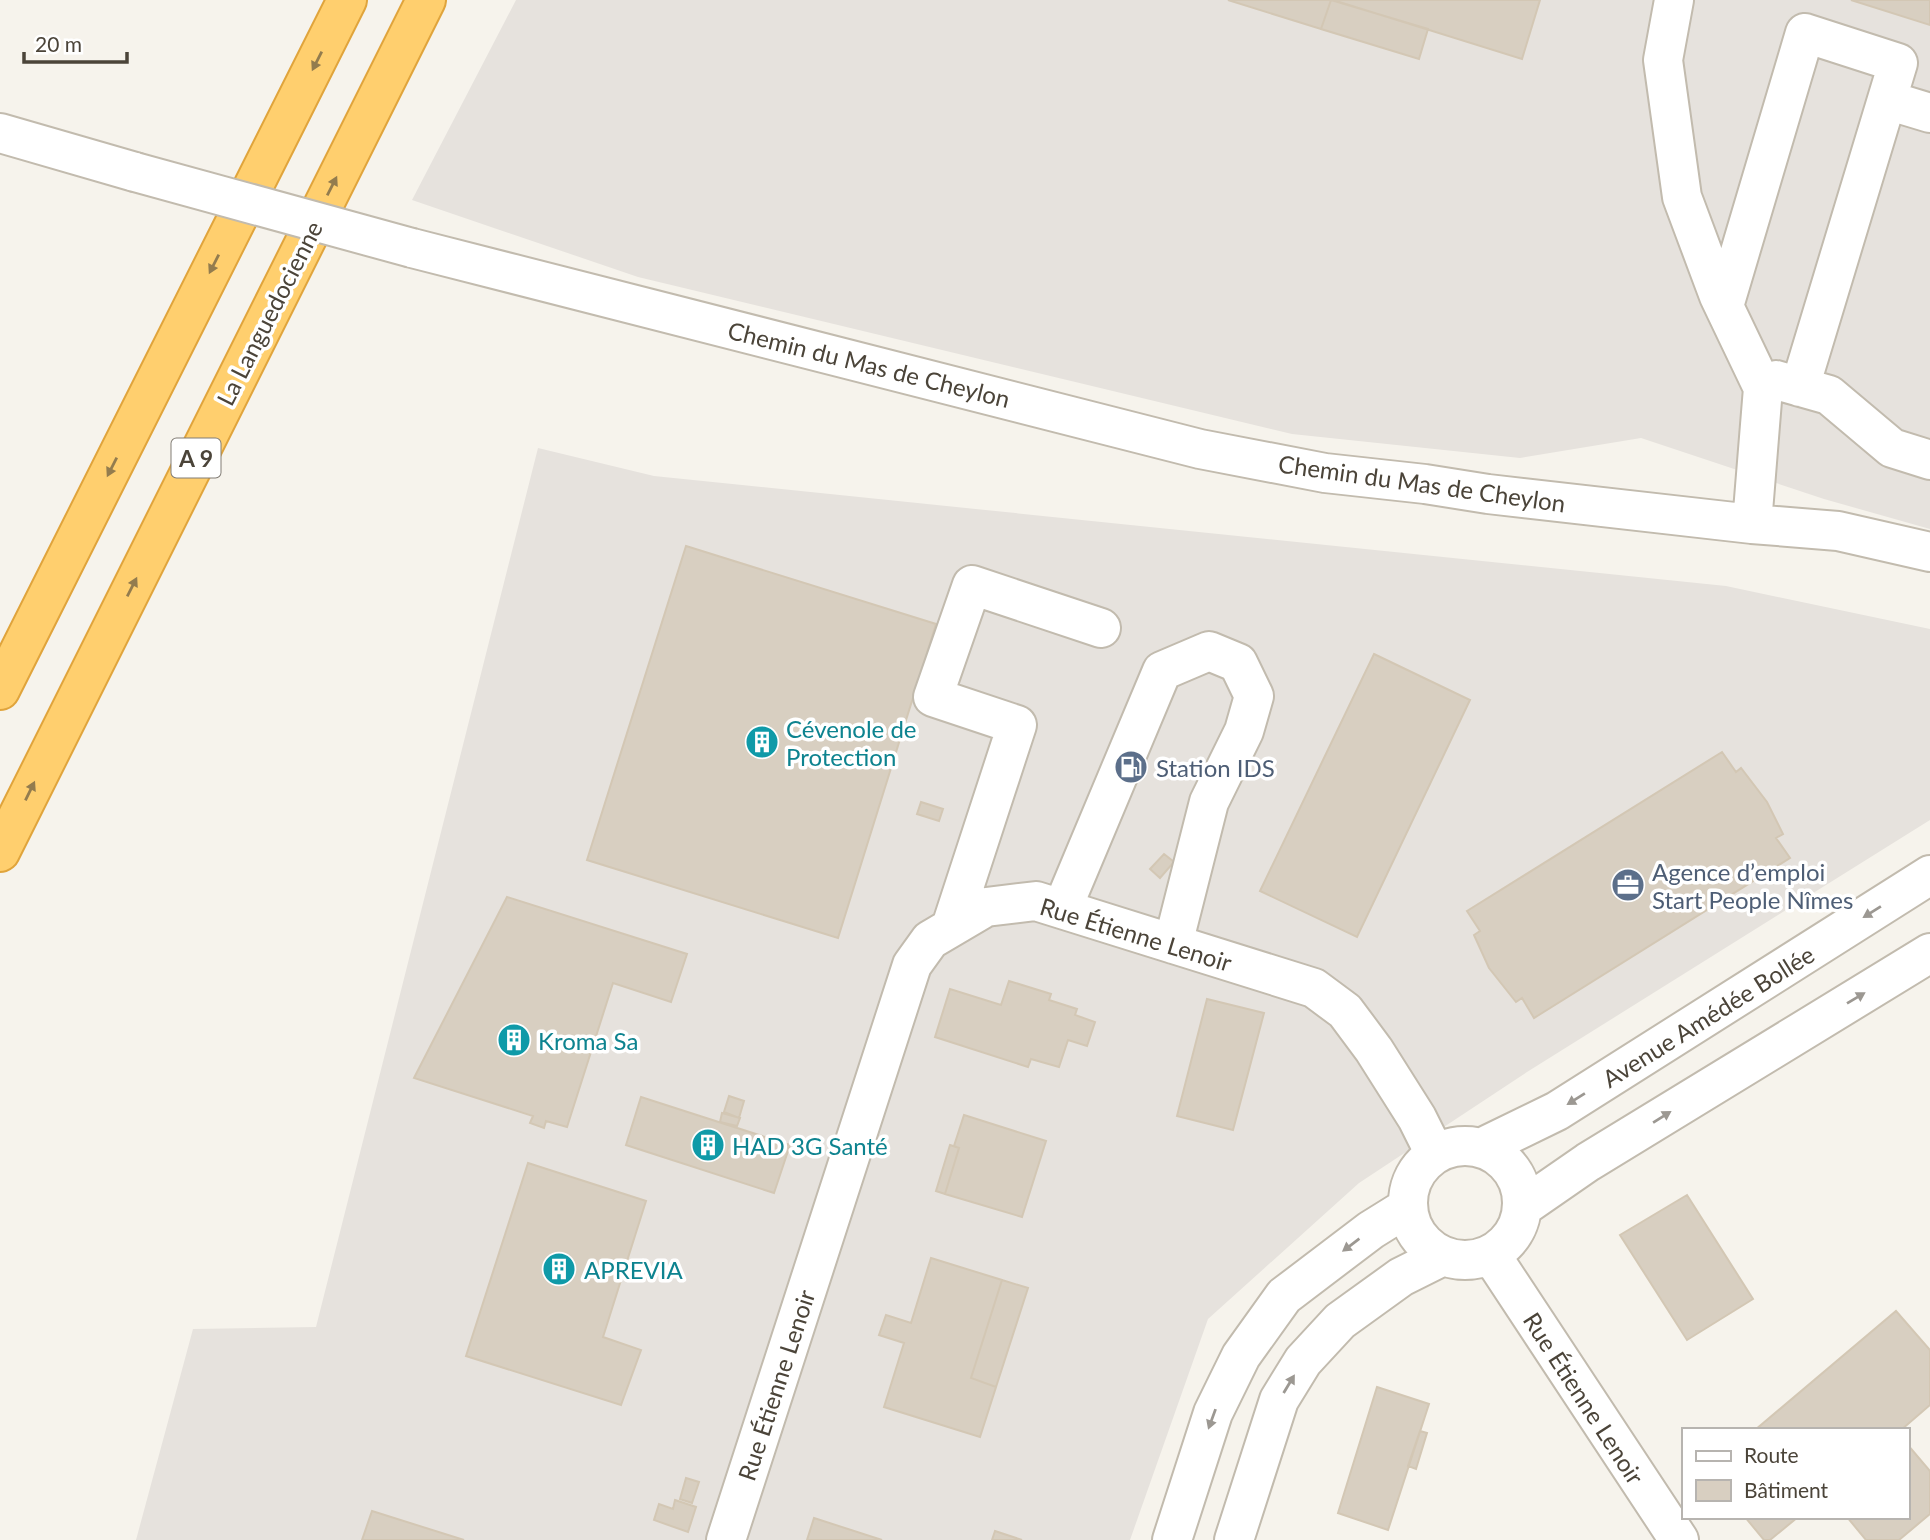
<svg xmlns="http://www.w3.org/2000/svg" width="1930" height="1540" font-family="Lato,sans-serif">
<rect width="100%" height="100%" fill="#f6f3ec"/>
<path fill="#e6e2dd" d="M516 0H1930V529L1824 499 1641 438 1520 458 1292 434 638 277 412 200Z
M538 448 654 476 1726 586 1930 629V820L1527 1072 1359 1183 1208 1319 1130 1540H136L193 1329 316 1327Z"/>
<path fill="#d8cfc1" stroke="#d3c7b4" stroke-width="2" d="M1228 0H1331L1321 29Z
M1331 0 1428 29 1419 59 1321 29Z
M1333 0H1540L1522 59Z
M1851 0H1930V25Z
M686 546 936 624 838 938 587 860Z
M1374 654 1470 700 1357 937 1260 891Z
M1722 752 1736 772 1741 768 1767 802 1783 834 1776 838 1790 858 1534 1018 1522 998 1516 1002 1489 968 1474 935 1480 931 1467 911Z
M921 802 943 809 939 821 917 814Z
M1164 854 1174 862 1160 878 1150 869Z
M507 897 687 954 671 1002 613 983 567 1127 546 1121 544 1128 530 1123 533 1116 414 1078Z
M1009 981 1051 994 1049 1000 1077 1009 1075 1015 1095 1022 1087 1046 1068 1040 1059 1067 1031 1059 1028 1067 935 1037 950 989 1001 1005Z
M1207 999 1264 1013 1233 1130 1177 1116Z
M729 1096 744 1101 739 1118 724 1112Z
M641 1097 790 1145 774 1193 626 1145Z
M722 1113 740 1118 737 1126 720 1122Z
M964 1115 1046 1141 1022 1217 945 1194 959 1148 954 1146Z
M950 1145 959 1148 945 1194 936 1191Z
M528 1163 646 1201 603 1337 641 1350 621 1405 466 1356Z
M1687 1195 1753 1299 1687 1340 1620 1235Z
M931 1258 1002 1280 971 1378 996 1387 980 1437 884 1407 904 1343 879 1335 886 1315 911 1323Z
M1002 1280 1028 1288 996 1387 971 1378Z
M1896 1311 1930 1350V1405L1901 1430H1755Z
M1377 1387 1429 1404 1388 1530 1338 1513Z
M1420 1431 1427 1433 1416 1469 1408 1466Z
M1907 1444 1930 1471V1514L1899 1540H1866L1847 1517H1907Z
M686 1478 699 1482 692 1503 680 1499Z
M675 1500 696 1507 688 1532 654 1520 659 1504 673 1509Z
M372 1511 464 1540H362Z
M1745 1517H1798L1770 1540H1764Z
M814 1518 882 1540H807Z
M995 1531 1022 1540H992Z"/>
<g fill="none" stroke-linecap="round" stroke-linejoin="round">
<defs>
<path id="minor" d="M1674 0 1663 60 1682 197 1719 296 1763 388 1752 524
M1887 100 1930 113
M0 133 135 172
M412 248 1200 449 1325 473 1425 484 1488 494 1752 524 1838 531 1930 552
M1724 306 1805 33 1898 63 1800 387
M1776 380 1829 395 1892 448 1930 460
M1062 909 1162 671 1209 651 1238 663 1254 696 1244 731 1209 802 1173 944
M951 927 1017 725 933 697 972 585 1101 628
M1408 1203a57 57 0 1 1 114 0a57 57 0 1 1-114 0Z
M1481 1148 1557 1111 1930 875
M1523 1207 1588 1162 1930 953
M1491 1255 1679 1540
M726 1540 912 965 930 940 986 907 1036 901 1314 988 1345 1011 1374 1050 1417 1118 1435 1154
M1172 1540 1213 1413 1241 1356 1284 1296 1371 1230 1408 1207
M1234 1540 1279 1400 1303 1361 1340 1321 1401 1277 1443 1256"/>
<path id="highway" d="M0 690 347 0
M0 852 426 0"/>
</defs>
<use href="#minor" stroke="#c2bbae" stroke-width="42"/>
<use href="#highway" stroke="#e0a43c" stroke-width="42"/>
<use href="#minor" stroke="#fff" stroke-width="38"/>
<use href="#highway" stroke="#ffcf6e" stroke-width="38"/>
<defs>
<path id="minor-bridge" d="M135 172 412 248"/>
</defs>
<use href="#minor-bridge" stroke="#c2bbae" stroke-width="42" stroke-linecap="butt"/>
<use href="#minor-bridge" stroke="#fff" stroke-width="38"/>
</g>
<defs><path id="oneway-solid" d="M-6-.8H1V-3.2L6.5 0L1 3.2V.8H-6Z" transform="scale(1.75)"/></defs>
<g fill="#937c4e">
<use href="#oneway-solid" transform="translate(317 61) rotate(117)"/>
<use href="#oneway-solid" transform="translate(332 186) rotate(-63)"/>
<use href="#oneway-solid" transform="translate(214 264) rotate(117)"/>
<use href="#oneway-solid" transform="translate(112 467) rotate(117)"/>
<use href="#oneway-solid" transform="translate(132 587) rotate(-63)"/>
<use href="#oneway-solid" transform="translate(30 791) rotate(-64)"/>
</g>
<g fill="#9c9892">
<use href="#oneway-solid" transform="translate(1872 912) rotate(148)"/>
<use href="#oneway-solid" transform="translate(1856 998) rotate(-31)"/>
<use href="#oneway-solid" transform="translate(1576 1099) rotate(148)"/>
<use href="#oneway-solid" transform="translate(1662 1117) rotate(-32)"/>
<use href="#oneway-solid" transform="translate(1351 1245) rotate(143)"/>
<use href="#oneway-solid" transform="translate(1289 1384) rotate(-59)"/>
<use href="#oneway-solid" transform="translate(1212 1419) rotate(110)"/>
</g>
<defs>
<symbol id="building-disc" viewBox="-11 -11 22 22"><circle r="9.5" fill="#0f9aa8" stroke="#fff"/><path d="M-4-6H4V6H1V3H-1V6H-4ZM-2.5-4.3h1.7v1.8h-1.7ZM.8-4.3h1.7v1.8H.8ZM-2.5-1h1.7V.8h-1.7ZM.8-1h1.7V.8H.8Z" fill="#fff"/></symbol>
<symbol id="fuel-disc" viewBox="-11 -11 22 22"><circle r="9.5" fill="#5c6f8a" stroke="#fff"/><path d="M-5.5-6h7V0h2V4h1.3V-2.5L3-4.5l.8-.8L6-3V5H2.5V1h-1V6h-7ZM-4.2-4.7v3.2H.2V-4.7Z" fill="#fff"/></symbol>
<symbol id="office-disc" viewBox="-11 -11 22 22"><circle r="9.5" fill="#5c6f8a" stroke="#fff"/><path d="M-6-3h4V-5.5h4V-3h4V5H-6ZM-1-4.5V-3h2v-1.5ZM-6 0V1H6V0Z" fill="#fff"/></symbol>
</defs>
<g fill-rule="evenodd">
<use href="#building-disc" x="743" y="723" width="38" height="38"/>
<use href="#fuel-disc" x="1112" y="748" width="38" height="38"/>
<use href="#office-disc" x="1609" y="866" width="38" height="38"/>
<use href="#building-disc" x="495" y="1021" width="38" height="38"/>
<use href="#building-disc" x="689" y="1126" width="38" height="38"/>
<use href="#building-disc" x="540" y="1250" width="38" height="38"/>
</g>
<g text-anchor="middle" dominant-baseline="central" stroke-width="7" stroke-linejoin="round" paint-order="stroke">
<rect fill="#fff" stroke="#817c74" stroke-width="2" x="171.5" y="438.5" width="49" height="39" rx="5"/>
<g font-size="23" font-weight="bold" fill="#4b4439">
<text x="196" y="458">A 9</text>
</g>
<g font-size="24" fill="#4b4439" stroke="#fff">
<text transform="translate(269 313) rotate(-63)">La Languedocienne</text>
<text transform="translate(869 364) rotate(14)">Chemin du Mas de Cheylon</text>
<text transform="translate(1422 483) rotate(8)">Chemin du Mas de Cheylon</text>
<text transform="translate(1136 934) rotate(17)">Rue Étienne Lenoir</text>
<text transform="translate(1708 1016) rotate(-32)">Avenue Amédée Bollée</text>
<text transform="translate(776 1385) rotate(-72)">Rue Étienne Lenoir</text>
<text transform="translate(1584 1398) rotate(57)">Rue Étienne Lenoir</text>
</g>
<g font-size="24" fill="#0d838f" stroke="#fff" text-anchor="start">
<text x="786" y="728">Cévenole de<tspan x="786" dy="28">Protection</tspan></text>
<text x="538" y="1040">Kroma Sa</text>
<text x="732" y="1145">HAD 3G Santé</text>
<text x="584" y="1269">APREVIA</text>
</g>
<g font-size="24" fill="#4e5e75" stroke="#fff" text-anchor="start">
<text x="1156" y="767">Station IDS</text>
<text x="1652" y="871">Agence d’emploi<tspan x="1652" dy="28">Start People Nîmes</tspan></text>
</g>
</g>
<rect x="1682" y="1428" width="228" height="91" fill="#ffffff" stroke="#b7b4b0" stroke-width="2"/>
<rect x="1696" y="1451" width="35" height="10" fill="#ffffff" stroke="#b7b4b0" stroke-width="2"/>
<text x="1744" y="1463" font-size="21" fill="#4b4439">Route</text>
<rect x="1696" y="1480" width="35" height="21" fill="#d8cfc1" stroke="#b7b4b0" stroke-width="2"/>
<text x="1744" y="1498" font-size="21" fill="#4b4439">Bâtiment</text>
<path d="M24 52v10h103v-10" fill="none" stroke="#4b4439" stroke-width="3.5"/>
<text x="35" y="52" font-size="21" fill="#4b4439" stroke="#ffffff" stroke-width="5" paint-order="stroke">20 m</text>
</svg>
